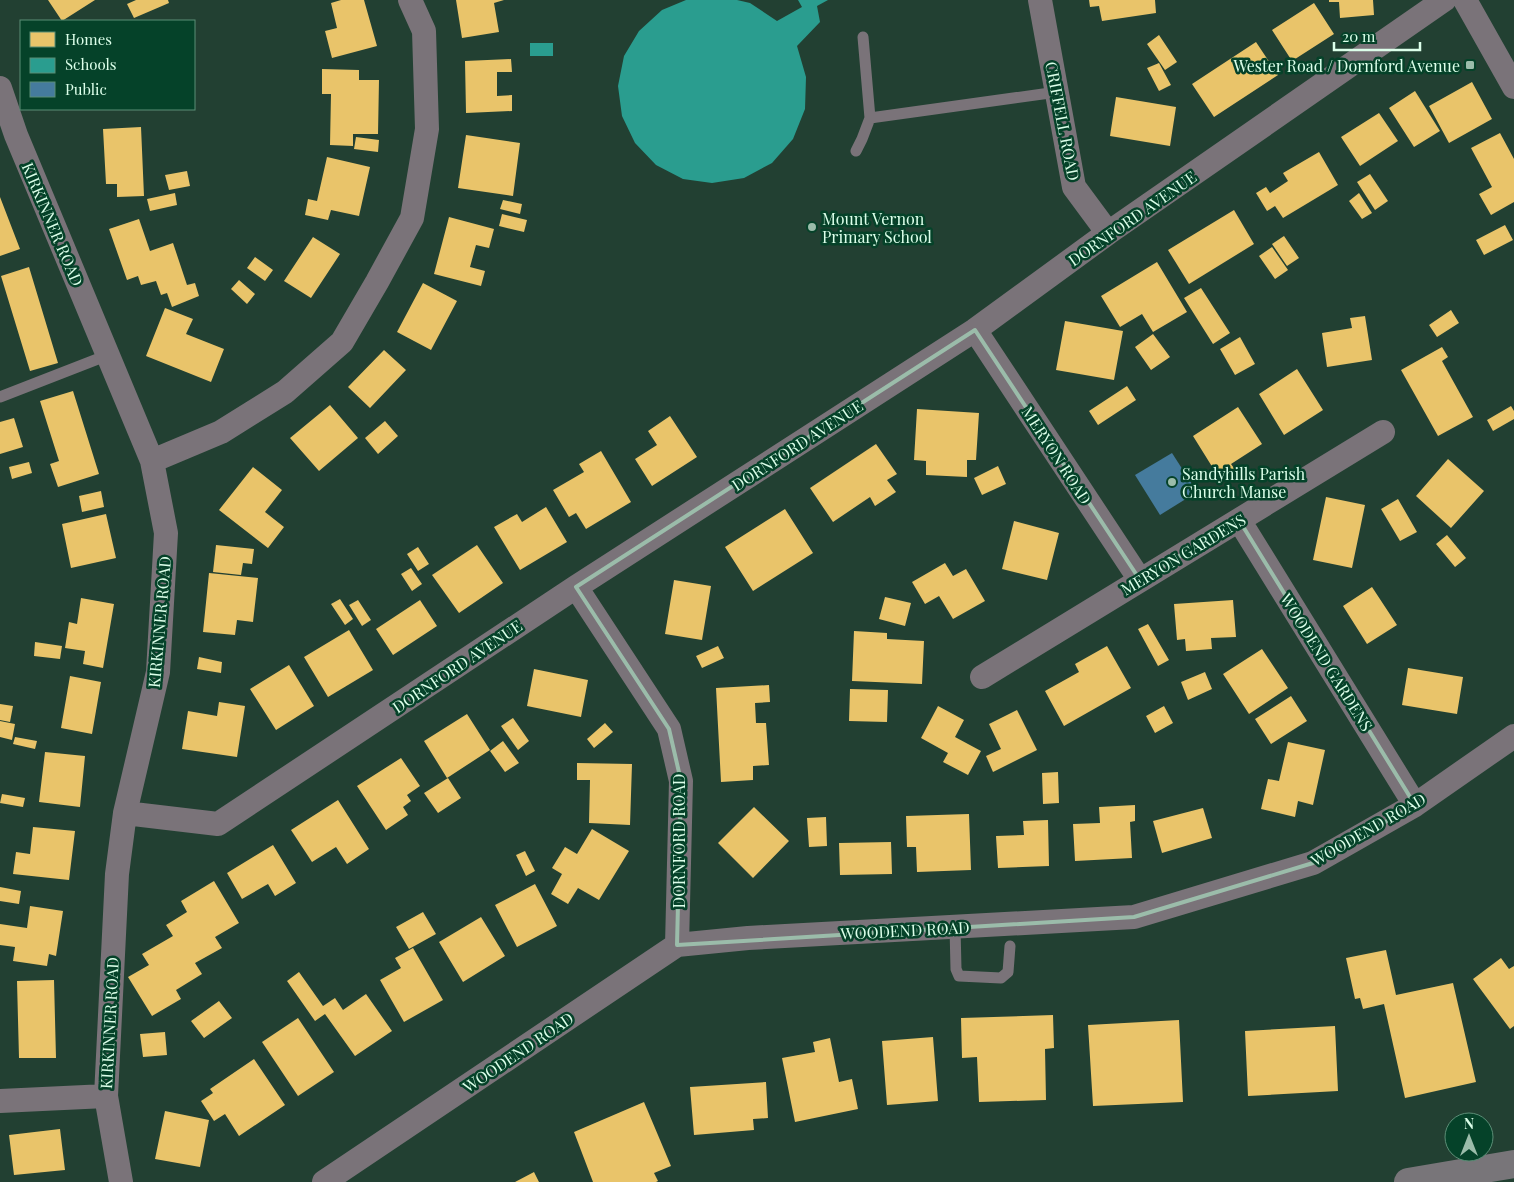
<svg xmlns="http://www.w3.org/2000/svg" width="1514" height="1182" font-family="'Playfair Display',serif">
<rect width="100%" height="100%" fill="#224032"/>
<path fill="#e9c46a" d="M48 0H95L62 21Z
M136 0H168L169 3 134 18 127 4Z
M341 0H364L377 46 332 58 325 31 337 28 331 3Z
M456 0H504L494 3 499 32 462 38Z
M1089 0H1155L1156 13 1102 21 1099 6 1090 7Z
M1329 0H1373L1374 15 1340 18 1339 2H1329Z
M1314 3 1334 34 1292 61 1272 30Z
M1159 35 1177 62 1165 70 1147 44Z
M1256 42 1278 75 1214 117 1192 84Z
M511 59 512 72H497V96L512 95V111L466 113 465 61Z
M1159 63 1171 85 1159 91 1147 68Z
M322 69 359 70V80H379L378 134H353V146L330 145 331 94H322Z
M1472 82 1492 119 1449 143 1429 106Z
M1415 91 1440 131 1414 147 1389 108Z
M1116 97 1176 107 1170 146 1110 136Z
M1379 113 1398 141 1360 166 1341 137Z
M141 127 144 196 117 197V184H106L103 129Z
M1500 133 1514 159V202L1491 215 1479 194 1492 187 1471 148Z
M466 135 520 143 513 196 458 188Z
M356 137 379 140 378 152 354 149Z
M1319 152 1338 185 1283 218 1275 206 1267 211 1256 193 1266 187 1270 193 1288 181 1283 173Z
M327 157 370 167 359 216 331 210 328 220 305 215 308 199 317 201Z
M187 171 190 186 169 190 165 175Z
M1370 174 1388 201 1375 210 1357 182Z
M175 193 177 205 150 211 147 199Z
M1359 193 1372 213 1362 219 1349 201Z
M0 197 20 249 0 256Z
M503 200 522 204 520 214 500 209Z
M1234 210 1254 244 1189 284 1168 250Z
M502 214 527 220 524 232 499 226Z
M449 217 494 229 489 248 476 245 470 267 485 271 481 286 434 274Z
M139 219 150 251 173 243 187 285 195 283 199 296 172 307 167 293 161 295 156 281 141 285 138 276 127 280 109 229Z
M1505 225 1513 240 1484 255 1476 240Z
M1284 236 1299 258 1287 266 1272 244Z
M313 237 340 254 311 298 284 281Z
M1272 247 1288 270 1275 279 1259 256Z
M255 257 273 270 265 281 247 268Z
M1157 262 1187 312 1153 332 1142 314 1120 327 1101 296Z
M29 267 58 363 30 371 1 276Z
M239 280 255 294 247 304 231 289Z
M423 283 457 301 431 350 397 332Z
M1201 288 1230 333 1213 344 1184 298Z
M165 308 193 319 186 334 224 349 211 382 146 356Z
M1451 310 1459 323 1437 337 1429 325Z
M1365 316 1372 360 1327 367 1322 333 1352 328 1350 318Z
M1065 321 1123 331 1114 380 1056 370Z
M1153 334 1170 357 1151 370 1135 347Z
M1240 337 1255 364 1235 375 1220 349Z
M1442 347 1448 357 1442 361 1473 417 1438 436 1401 370Z
M384 350 406 370 370 408 348 387Z
M1297 369 1323 410 1284 435 1259 394Z
M1127 386 1136 400 1098 425 1089 411Z
M73 391 99 474 58 487 50 464 59 461 40 401Z
M330 405 358 438 319 471 290 438Z
M1511 406 1514 411V419L1493 431 1487 420Z
M1238 407 1262 444 1231 464 1236 471 1221 481 1193 436Z
M917 409 979 413 976 460H967V477L926 475V461L914 460Z
M670 416 697 457 652 486 635 459 657 445 648 431Z
M14 418 23 447 0 454V422Z
M385 421 398 436 378 454 365 438Z
M876 444 897 474 887 480 896 492 875 506 870 497 833 522 810 488Z
M601 451 631 502 586 529 576 513 569 517 553 490 584 472 579 464Z
M1448 459 1484 491 1451 528 1416 496Z
M29 462 32 473 12 479 9 467Z
M998 466 1006 484 982 495 974 478Z
M253 467 282 490 265 512 284 527 268 548 219 510Z
M101 491 104 507 82 512 79 496Z
M1326 497 1365 505 1352 568 1313 560Z
M1398 499 1417 532 1400 541 1381 509Z
M546 507 567 542 520 570 494 527 517 514 522 522Z
M785 509 813 553 753 591 725 547Z
M106 514 116 558 71 568 62 524Z
M1014 521 1059 533 1047 580 1002 569Z
M1447 535 1466 558 1455 567 1436 544Z
M216 545 254 549 252 564 243 563 241 575 213 572Z
M477 545 503 583 459 613 432 575Z
M418 547 429 564 418 571 407 554Z
M945 563 953 576 966 569 985 601 953 619 939 596 925 604 912 582Z
M411 568 422 584 412 591 401 574Z
M209 573 258 578 253 622 237 620 235 635 203 632Z
M674 580 711 586 702 640 665 634Z
M1372 587 1397 625 1367 644 1343 606Z
M885 597 911 603 905 626 879 619Z
M81 598 114 604 103 668 83 664 85 651 65 648 69 622 77 624Z
M340 599 353 619 345 625 331 604Z
M358 600 371 620 362 626 349 605Z
M420 600 437 626 393 655 376 629Z
M1233 600 1236 637 1211 638 1212 649 1186 651 1185 639 1177 640 1174 604Z
M1148 624 1169 660 1158 666 1138 629Z
M349 630 373 670 328 697 304 657Z
M854 631 887 633V639L924 641 922 684 852 681Z
M35 642 62 646 60 659 34 656Z
M718 646 724 658 702 668 696 656Z
M1107 646 1131 688 1064 726 1045 691 1079 672 1075 664Z
M1262 649 1288 688 1249 714 1223 674Z
M199 657 222 662 221 673 197 669Z
M289 665 314 706 276 730 250 689Z
M1408 668 1463 677 1457 714 1402 705Z
M534 669 588 680 581 717 527 706Z
M1205 672 1212 689 1188 700 1181 682Z
M70 676 101 682 92 734 61 728Z
M769 685 770 702 755 703 756 723H766L769 765 753 766V780L721 782 716 688Z
M850 689 888 690 887 722 849 721Z
M1291 696 1307 721 1271 744 1255 719Z
M219 702 245 706 237 757 182 749 188 711 217 716Z
M0 704 13 706 10 722 0 720Z
M938 706 964 720 955 737 981 751 968 775 943 762 948 753 921 738Z
M1164 706 1173 723 1155 733 1146 716Z
M1017 710 1037 750 993 772 986 756 1001 749 989 724Z
M467 714 490 750 447 778 424 741Z
M513 718 529 741 518 750 501 726Z
M0 721 15 724 12 740 0 737Z
M605 723 613 732 594 748 587 739Z
M15 737 37 741 35 749 13 744Z
M503 741 519 763 505 772 490 751Z
M1288 742 1325 750 1313 805 1298 801 1295 817 1261 809 1268 779 1279 781Z
M45 752 85 756 80 807 39 802Z
M401 758 420 786 407 795 411 801 403 807 408 815 386 830 357 786Z
M577 763 632 764 630 825 589 823 590 780H577Z
M1058 772 1059 803 1043 804 1042 773Z
M448 778 461 798 438 813 424 793Z
M2 794 25 798 23 807 0 803Z
M338 800 369 849 347 864 336 847 312 862 291 830Z
M1135 805V821L1130 822 1132 858 1075 861 1073 824 1100 823 1099 807Z
M754 807 789 841 753 878 718 843Z
M1203 808 1212 838 1162 853 1153 821Z
M969 814 971 870 917 872 916 847H907L906 816Z
M826 817 827 846 809 847 807 818Z
M1048 820 1049 866 998 868 996 836 1024 835 1023 821Z
M33 827 75 831 69 880 13 874 16 852 30 854Z
M592 829 629 851 599 900 578 888 568 904 551 894 562 874 552 868 565 847 577 854Z
M891 842 892 874 840 875 839 843Z
M273 845 296 883 275 896 268 884 242 899 227 873Z
M525 851 535 871 526 876 516 855Z
M214 881 239 923 215 937 222 948 195 963 202 974 176 990 181 999 152 1016 128 977 149 965 142 954 173 936 166 925 187 912 181 901Z
M535 884 557 926 517 947 495 905Z
M0 887 21 891 19 904 0 901Z
M30 906 63 911 56 956 49 954 47 966 13 961 15 947 0 945V924L27 928Z
M423 912 436 934 409 949 396 927Z
M481 917 505 956 463 982 439 942Z
M413 948 443 1000 404 1022 380 980 401 968 395 958Z
M1386 950 1396 995 1453 983 1476 1082 1405 1098 1384 1004 1363 1009 1360 998 1355 999 1346 958Z
M1501 958 1509 969 1514 966V1026L1510 1029 1473 979Z
M299 972 323 1006 335 998 343 1010 366 994 392 1031 355 1056 325 1014 315 1021 287 981Z
M54 980 56 1058H19L17 981Z
M219 1001 232 1018 204 1038 191 1021Z
M1053 1015 1054 1048 1045 1049 1046 1100 979 1102 977 1057 962 1058 961 1018Z
M298 1018 334 1072 298 1096 262 1042Z
M1179 1020 1183 1102 1093 1106 1088 1025Z
M1335 1026 1338 1091 1248 1096 1245 1031Z
M165 1032 167 1055 143 1057 140 1034Z
M933 1037 938 1101 887 1105 882 1041Z
M830 1038 839 1082 852 1079 858 1109 795 1122 782 1058 815 1052 813 1042Z
M254 1059 285 1105 239 1136 225 1114 214 1121 201 1101 213 1093 210 1089Z
M766 1082 768 1118 753 1119 754 1130 694 1135 690 1087Z
M644 1102 671 1166 654 1173 658 1181 656 1182H593L574 1132Z
M165 1111 209 1120 200 1167 155 1159Z
M60 1129 65 1170 14 1175 9 1135Z
M534 1172 539 1182H515Z"/>
<path fill="#2a9d8f" d="M686 0H737L750 3 777 21 802 7 798 0H828L817 6 820 22 797 46 806 77 805 109 793 139 772 163 744 178 712 183 683 179 656 165 635 143 622 116 618 86 624 56 639 31 662 10Z
M530 43H553V56H530Z"/>
<path fill="#457b9d" d="M1172 453 1197 492 1160 515 1135 475Z"/>
<g fill="none" stroke-linecap="round" stroke-linejoin="round">
<path stroke="#7a7379" stroke-width="11" d="M863 37 870 118 1057 92
M856 151 862 139 870 118
M0 397 108 355
M955 927 956 969 959 976 1001 978 1008 972 1010 946"/>
<path stroke="#7a7379" stroke-width="24" d="M1040 0 1074 187 1108 233
M1465 0 1514 87
M0 88 16 135 152 461 166 533 158 672 125 813 117 874 106 1096 121 1182
M975 330 1140 580
M152 461 221 432 285 392 342 342 377 282 412 218 427 129 424 31 410 0
M1239 520 1415 805
M576 587 669 729 681 781 677 945
M982 677 1383 432
M125 813 218 824 576 587 975 330 1108 233 1444 0
M0 1101 106 1096
M324 1182 677 945 748 938 1134 917 1313 863 1415 805 1514 736"/>
<path stroke="#787579" stroke-width="28" d="M1408 1182 1514 1164"/>
</g>
<path fill="none" stroke="#9bbcaa" stroke-width="4" stroke-linejoin="round" d="M975 330 1140 580 1239 520 1415 805 1313 863 1134 917 677 945 681 781 669 729 576 587Z"/>
<g fill="#9bbcaa" stroke="#054229" stroke-width="2">
<rect x="1465" y="60" width="10" height="10" rx="2.5"/>
<circle cx="812" cy="227" r="5"/>
<circle cx="1172" cy="482" r="5"/>
</g>
<g text-anchor="middle" dominant-baseline="central" stroke-width="5" stroke-linejoin="round" paint-order="stroke">
<g font-size="16" fill="#dcffea" stroke="#054229" text-anchor="start">
<text x="1460" y="65" text-anchor="end">Wester Road / Dornford Avenue</text>
<text x="822" y="218">Mount Vernon<tspan x="822" dy="18">Primary School</tspan></text>
<text x="1182" y="473">Sandyhills Parish<tspan x="1182" dy="18">Church Manse</tspan></text>
</g>
<g font-size="16" fill="#dcffea" stroke="#054229">
<text transform="translate(1063 121) rotate(79)">CRIFFELL ROAD</text>
<text transform="translate(1132 218) rotate(-35)">DORNFORD AVENUE</text>
<text transform="translate(53 224) rotate(67)">KIRKINNER ROAD</text>
<text transform="translate(797 445) rotate(-33)">DORNFORD AVENUE</text>
<text transform="translate(1057 455) rotate(57)">MERYON ROAD</text>
<text transform="translate(1183 554) rotate(-31)">MERYON GARDENS</text>
<text transform="translate(159 622) rotate(-85)">KIRKINNER ROAD</text>
<text transform="translate(1327 662) rotate(58)">WOODEND GARDENS</text>
<text transform="translate(457 666) rotate(-34)">DORNFORD AVENUE</text>
<text transform="translate(1368 829) rotate(-30)">WOODEND ROAD</text>
<text transform="translate(678 841) rotate(-90)">DORNFORD ROAD</text>
<text transform="translate(905 930) rotate(-3)">WOODEND ROAD</text>
<text transform="translate(109 1023) rotate(-87)">KIRKINNER ROAD</text>
<text transform="translate(518 1052) rotate(-34)">WOODEND ROAD</text>
</g>
</g>
<rect x="20" y="20" width="175" height="90" fill="#054229" stroke="#5b8e76"/>
<rect x="30" y="32" width="25" height="15" fill="#e9c46a" stroke="#5b8e76"/>
<text x="65" y="45" font-size="15" fill="#dcffea">Homes</text>
<rect x="30" y="58" width="25" height="15" fill="#2a9d8f" stroke="#5b8e76"/>
<text x="65" y="70" font-size="15" fill="#dcffea">Schools</text>
<rect x="30" y="82" width="25" height="15" fill="#457b9d" stroke="#5b8e76"/>
<text x="65" y="95" font-size="15" fill="#dcffea">Public</text>
<g transform="translate(1469 1137)"><circle r="24" fill="#054229" stroke="#5b8e76"/>
<path d="M0-4L9 19L0 12L-9 19Z" fill="#9bbcaa"/>
<text y="-8" font-size="14" font-weight="bold" text-anchor="middle" fill="#dcffea">N</text>
</g>
<path d="M1334 42v8h86v-8" fill="none" stroke="#dcffea" stroke-width="2.5"/>
<text x="1342" y="42" font-size="15" fill="#dcffea" stroke="#054229" stroke-width="4" paint-order="stroke">20 m</text>
</svg>
